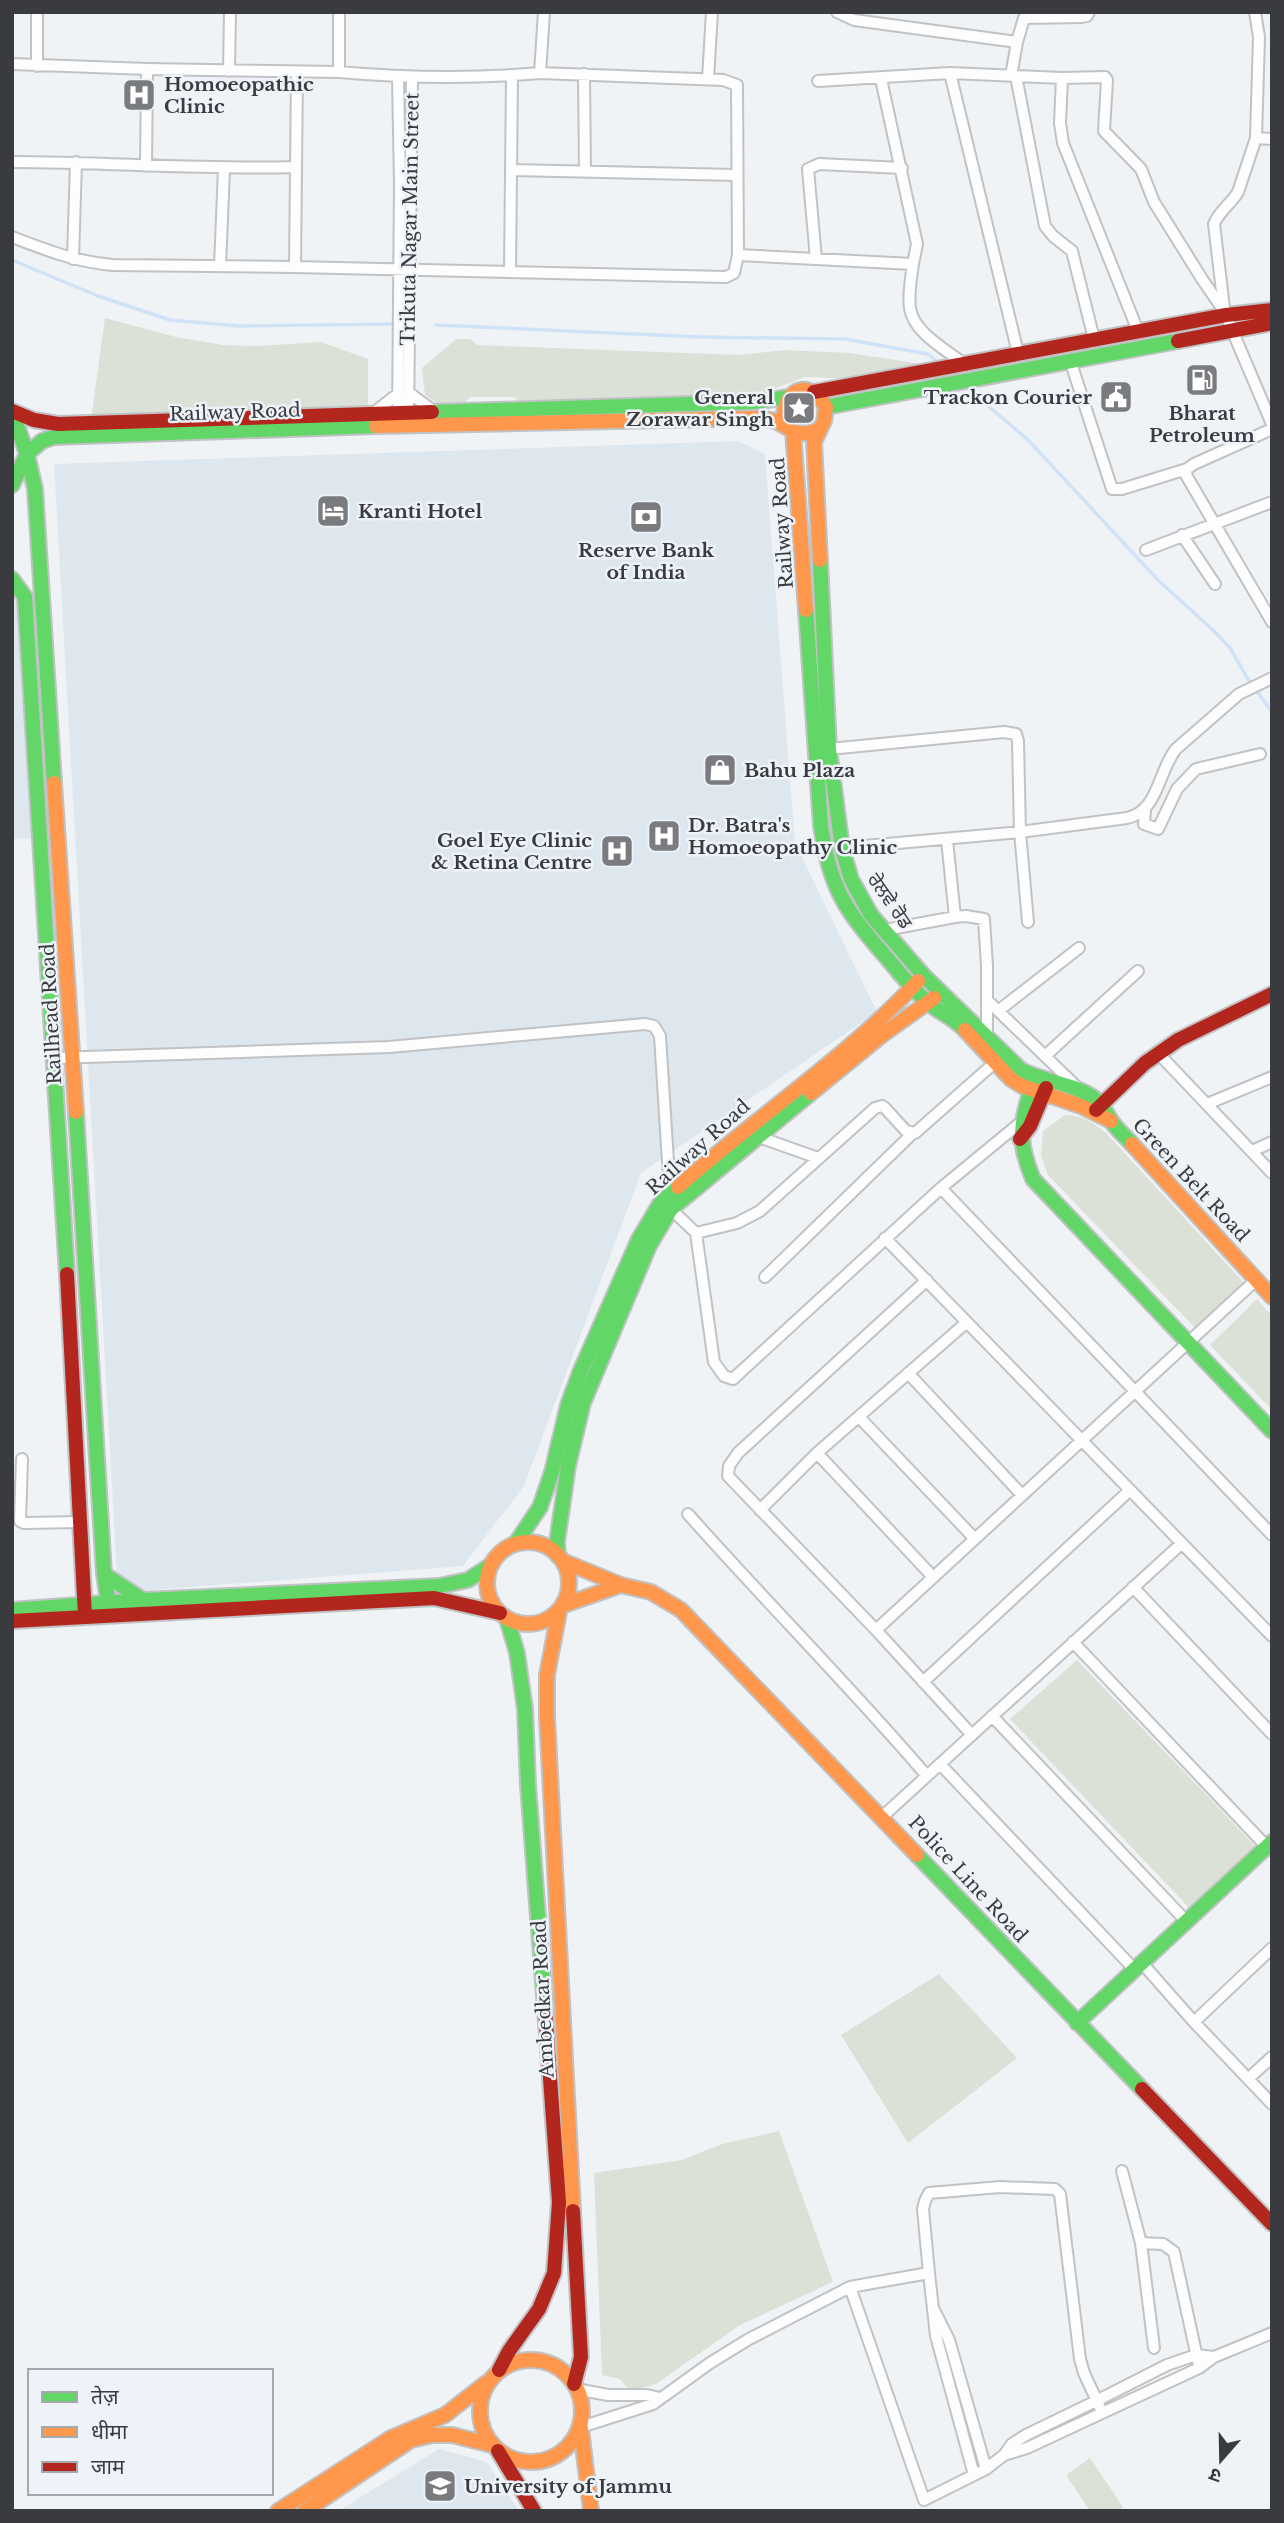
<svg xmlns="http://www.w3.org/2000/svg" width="1284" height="2523" font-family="'Libre Baskerville','Noto Sans Devanagari','Noto Sans Gurmukhi',serif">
<rect width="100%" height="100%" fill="#f0f3f6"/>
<path fill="#dfe7ee" d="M738 441 765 454 795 843 877 1012 641 1173 524 1486 463 1566 139 1591 117 1574 54 464Z
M12 585 24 598 38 838 12 839Z
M439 2449 487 2462 519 2511H338Z"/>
<path fill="#dbe1d7" d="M105 318 176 337 223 345 257 346 321 342 368 359V411L91 420Z
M456 339H470L478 345 739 355 785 350 850 353 934 366 860 379 805 377 771 390 710 398 524 406 515 397H470L460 408 440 405 425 395 422 368Z
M1065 1115C1083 1115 1094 1123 1107 1134L1246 1285 1196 1329 1048 1175 1041 1156 1043 1131Z
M1257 1299 1272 1316V1410L1210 1345Z
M1077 1660 1262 1853 1195 1914 1010 1719Z
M939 1974 1017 2058 908 2143 841 2035Z
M779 2131 833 2282 740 2325 656 2384 630 2391 620 2379 602 2375 594 2173 682 2160 722 2144Z
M1090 2458 1123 2507 1119 2511H1090L1066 2475Z"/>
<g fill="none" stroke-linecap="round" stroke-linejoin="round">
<path stroke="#cfe2f6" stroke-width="3.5" d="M12 260 98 296 170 320 239 326 397 324
M436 325 700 337 845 339 928 354 940 364
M964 385 1029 441 1158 580 1214 631 1230 648 1248 679 1272 712"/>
<defs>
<path id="street" d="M339 12V72C406 78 474 79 540 73L544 12
M837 12 854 20 1017 42 1011 76
M1017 42 1024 18 1082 17 1087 16 1089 12
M12 64 147 69 339 72
M37 66V12
M229 71 230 12
M950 73 1018 353
M584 74 585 171
M1016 76 1045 226 1053 236 1072 251 1094 339
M398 77 400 184 398 419
M1062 78 1060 123 1063 143 1138 331
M708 79 712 12
M818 81 950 73 1062 78 1105 77 1107 80 1104 131 1141 169 1154 202 1202 279 1224 311 1272 424
M1256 138 1272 139
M12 162C107 162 201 170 296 167
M146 166 147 69
M512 170 736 175
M12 237C46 250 76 262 113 265L295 267 726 277 734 273 738 255 737 85 723 80 540 73
M738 255 913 264 917 244 881 79
M73 259 76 162
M816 259 808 169 819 164 902 168
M913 264C911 278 908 294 910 308 913 332 945 349 963 363
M220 266 224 169
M295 267 297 72
M510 272 512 76
M1224 308 1214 224C1219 211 1231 204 1238 192L1256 138 1259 37 1255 12
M1070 360 1112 489H1122L1187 469
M408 392 435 412
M372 414 399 393
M408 420 412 77
M1272 429 1194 464 1187 469 1186 475 1272 622
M1182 535 1215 584
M1146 550 1272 502
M829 749 1004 732 1016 734 1018 741 1020 832 842 848
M1145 810 1144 824 1158 829 1177 789 1196 769 1260 754
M947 840 955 917
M1028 922 1020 832 1127 818C1159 811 1158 771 1176 749L1239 694 1272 678
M885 930 955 917 966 916 984 919 987 966V1036
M987 1000 1079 1089
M998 1011 1079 948
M1158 1053 1272 1173
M1045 1056 1138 971
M55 1058 389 1047 645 1024 654 1026 660 1036 670 1193
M1207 1104 1272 1077
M759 1137 818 1158
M1252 1151 1272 1142
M941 1188 1272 1535
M671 1209 696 1233 737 1223 760 1211 875 1108 882 1106 885 1108 906 1131 915 1133 1000 1058
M696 1233 714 1362 724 1376 733 1379 941 1188 1020 1123
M885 1238 1272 1636
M765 1277 912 1134
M927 1280 738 1453 729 1466 728 1476 876 1630 1256 1280
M908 1373 1022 1495
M859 1417 975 1539
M817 1453 933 1577
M22 1459 20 1521 24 1523 79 1522
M760 1510 817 1453 967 1322
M688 1514C766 1602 850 1686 927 1776
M1133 1587 1272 1734
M876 1630 972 1735
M1073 1642 1267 1847
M923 1682 1129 1491
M992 1716 1187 1922
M940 1764 1135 1970
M882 1817 1181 1544
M1142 1963 1194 2022 1272 2104
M1194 2022 1272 1948
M1248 2079 1272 2057
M1122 2171 1141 2243 1154 2348
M1141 2243 1163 2244 1174 2252 1198 2362
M929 2273 923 2209 925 2201 929 2193 1000 2187 1055 2189 1060 2194 1080 2359 1084 2373 1102 2412
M850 2287 924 2500 986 2469 1004 2455 1012 2444 1026 2435 1096 2401 1167 2365 1196 2355 1214 2357
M934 2310 949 2340 986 2469
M576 2389 608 2395H647L660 2398
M581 2427 653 2404 710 2363 749 2339 850 2287 929 2273 936 2336 974 2475
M1004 2455 1027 2448 1199 2368 1214 2357 1272 2333"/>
<path id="fast" d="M826 407 1178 341
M12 412 27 454 12 485
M432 412 753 402 789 397
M820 560 829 749 842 848 851 879 871 915 924 976 1021 1070C1044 1082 1072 1083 1094 1098 1102 1104 1105 1111 1110 1119 1116 1129 1125 1136 1132 1144
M12 579 25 597 67 1274
M806 610 821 826C830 890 846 910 886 957 899 972 911 988 926 1001 938 1012 953 1017 965 1030
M54 783 35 489 27 454 42 441 54 437 376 426
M1033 1084C1020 1123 1017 1141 1033 1179L1272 1431
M76 1112 104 1574 110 1615
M516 1543 540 1507 552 1472 568 1405 581 1370 639 1239 661 1202 678 1187
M558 1556 557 1542 568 1466 583 1403 649 1246 671 1209 811 1093
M104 1574 143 1600
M12 1610 143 1600 439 1586 468 1580 491 1565
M507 1619 517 1653 525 1709 528 1785 545 2009
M917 1855 1142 2089
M1077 2023 1272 1842"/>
<path id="slow" d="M376 426 758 418 776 421 793 431 806 610
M818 430C758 452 789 351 826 407L824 421 814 442 820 560
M54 783 76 1112
M965 1030 1011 1079 1022 1086 1081 1106 1111 1121
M811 1093 882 1035 934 998
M1132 1144 1272 1297
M678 1187C756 1117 848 1057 918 981
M487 1583a41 41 0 1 1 82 0a41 41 0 1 1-82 0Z
M565 1562 621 1585 651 1592 681 1610 917 1855
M564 1605 621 1585
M559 1612 547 1675V1717L573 2211
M480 2411a51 51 0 1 1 102 0a51 51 0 1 1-102 0Z
M581 2429 591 2511
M278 2511 391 2438 445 2415 486 2383
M305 2511 411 2440 432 2435H452L492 2445"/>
<path id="jam" d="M1178 341 1272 323
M814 392 1226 315 1272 310
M12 411 34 420 58 424 432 412
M1096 1110 1145 1063 1178 1040 1272 994
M1020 1139 1030 1126 1046 1088
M67 1274 85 1616
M12 1621 434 1598 500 1613
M1142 2089 1272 2224
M573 2211 581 2357 574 2384
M499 2370 509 2351 539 2309 554 2273 559 2202 545 2009
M498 2451 534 2511"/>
</defs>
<use href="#street" stroke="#c0c2c4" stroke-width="14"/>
<use href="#fast" stroke="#c0c2c4" stroke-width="18"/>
<use href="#slow" stroke="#c0c2c4" stroke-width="18"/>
<use href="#jam" stroke="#c0c2c4" stroke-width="18"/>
<use href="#street" stroke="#fdfdfe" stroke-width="10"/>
<use href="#fast" stroke="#63d668" stroke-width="14"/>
<use href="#slow" stroke="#ff974d" stroke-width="14"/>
<use href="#jam" stroke="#b3261e" stroke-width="14"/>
</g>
<defs>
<symbol id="hospital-square" viewBox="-11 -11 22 22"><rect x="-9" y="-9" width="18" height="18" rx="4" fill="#797b7e" stroke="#edf3f9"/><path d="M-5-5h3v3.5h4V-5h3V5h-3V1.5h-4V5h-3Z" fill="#fff"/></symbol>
<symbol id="fuel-square" viewBox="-11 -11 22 22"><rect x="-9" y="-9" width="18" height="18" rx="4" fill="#797b7e" stroke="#edf3f9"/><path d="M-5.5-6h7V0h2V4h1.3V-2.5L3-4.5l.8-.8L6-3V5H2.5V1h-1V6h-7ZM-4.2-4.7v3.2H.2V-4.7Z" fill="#fff"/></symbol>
<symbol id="civic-square" viewBox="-11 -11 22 22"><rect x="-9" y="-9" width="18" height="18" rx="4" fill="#797b7e" stroke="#edf3f9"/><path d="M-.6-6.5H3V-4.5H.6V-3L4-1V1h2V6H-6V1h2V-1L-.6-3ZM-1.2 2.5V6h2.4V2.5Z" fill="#fff"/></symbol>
<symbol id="sight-square" viewBox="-11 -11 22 22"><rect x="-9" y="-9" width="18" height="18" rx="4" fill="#797b7e" stroke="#edf3f9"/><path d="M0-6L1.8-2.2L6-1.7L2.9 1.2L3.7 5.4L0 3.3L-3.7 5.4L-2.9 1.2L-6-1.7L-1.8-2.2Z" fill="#fff"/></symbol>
<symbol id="hotel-square" viewBox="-11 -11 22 22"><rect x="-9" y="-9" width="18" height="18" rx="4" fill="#797b7e" stroke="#edf3f9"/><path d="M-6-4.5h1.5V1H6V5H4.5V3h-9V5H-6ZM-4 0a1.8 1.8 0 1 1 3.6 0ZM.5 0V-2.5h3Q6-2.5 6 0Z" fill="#fff"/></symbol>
<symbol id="bank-square" viewBox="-11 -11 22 22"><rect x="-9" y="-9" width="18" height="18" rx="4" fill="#797b7e" stroke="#edf3f9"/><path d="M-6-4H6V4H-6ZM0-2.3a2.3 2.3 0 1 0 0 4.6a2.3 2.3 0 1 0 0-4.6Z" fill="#fff"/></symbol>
<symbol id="shop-square" viewBox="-11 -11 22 22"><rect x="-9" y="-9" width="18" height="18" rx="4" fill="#797b7e" stroke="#edf3f9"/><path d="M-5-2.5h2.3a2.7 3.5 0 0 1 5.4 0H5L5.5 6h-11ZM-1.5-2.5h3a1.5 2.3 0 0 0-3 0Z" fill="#fff"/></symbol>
<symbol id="university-square" viewBox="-11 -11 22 22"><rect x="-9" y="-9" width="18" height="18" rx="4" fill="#797b7e" stroke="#edf3f9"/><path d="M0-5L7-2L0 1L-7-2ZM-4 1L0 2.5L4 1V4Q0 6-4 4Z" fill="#fff"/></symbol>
</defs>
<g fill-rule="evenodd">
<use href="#hospital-square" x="120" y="76" width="38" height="38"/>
<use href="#fuel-square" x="1183" y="361" width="38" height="38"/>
<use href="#civic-square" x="1097" y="378" width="38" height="38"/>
<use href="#sight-square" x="780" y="389" width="38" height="38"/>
<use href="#hotel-square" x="314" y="492" width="38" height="38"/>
<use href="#bank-square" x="627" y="498" width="38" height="38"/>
<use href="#shop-square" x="701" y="751" width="38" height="38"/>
<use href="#hospital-square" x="645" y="817" width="38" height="38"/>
<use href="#hospital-square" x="598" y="832" width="38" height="38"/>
<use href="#university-square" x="421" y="2467" width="38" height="38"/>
</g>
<g text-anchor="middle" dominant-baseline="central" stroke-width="5" stroke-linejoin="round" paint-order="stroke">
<g font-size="19" font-weight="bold" fill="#393b3e" stroke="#edf3f9" text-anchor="start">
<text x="164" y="84">Homoeopathic<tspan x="164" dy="22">Clinic</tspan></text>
<text x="774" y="397" text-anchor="end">General<tspan x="774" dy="22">Zorawar Singh</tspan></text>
<text x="1092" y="397" text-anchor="end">Trackon Courier</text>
<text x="1202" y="413" text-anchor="middle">Bharat<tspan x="1202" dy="22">Petroleum</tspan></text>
<text x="358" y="511">Kranti Hotel</text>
<text x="646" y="550" text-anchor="middle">Reserve Bank<tspan x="646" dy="22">of India</tspan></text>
<text x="744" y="770">Bahu Plaza</text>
<text x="688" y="825">Dr. Batra's<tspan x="688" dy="22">Homoeopathy Clinic</tspan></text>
<text x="592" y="840" text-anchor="end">Goel Eye Clinic<tspan x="592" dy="22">&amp; Retina Centre</tspan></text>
<text x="464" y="2486">University of Jammu</text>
</g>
<g font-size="19" fill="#393b3e" stroke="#edf3f9">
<text transform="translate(410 219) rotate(-89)">Trikuta Nagar Main Street</text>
<text transform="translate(235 412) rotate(-2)">Railway Road</text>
<text transform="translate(782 523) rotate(-94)">Railway Road</text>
<text transform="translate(890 901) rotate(55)">ਰੇਲਵੇ ਰੋਡ</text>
<text transform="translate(51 1014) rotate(-93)">Railhead Road</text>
<text transform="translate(698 1147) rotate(-42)">Railway Road</text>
<text transform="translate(1191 1180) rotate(47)">Green Belt Road</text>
<text transform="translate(968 1879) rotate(47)">Police Line Road</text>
<text transform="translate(543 1999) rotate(-93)">Ambedkar Road</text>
</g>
</g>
<rect width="1284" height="2523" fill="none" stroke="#393b3e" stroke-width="28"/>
<rect x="28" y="2369" width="245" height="126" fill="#edf3f9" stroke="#a5a9ae" stroke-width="2"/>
<rect x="42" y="2392" width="35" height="10" fill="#63d668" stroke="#a5a9ae" stroke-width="2"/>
<text x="91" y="2404" font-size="21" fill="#393b3e">तेज़</text>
<rect x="42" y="2427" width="35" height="10" fill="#ff974d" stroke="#a5a9ae" stroke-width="2"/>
<text x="91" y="2439" font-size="21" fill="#393b3e">धीमा</text>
<rect x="42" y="2462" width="35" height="10" fill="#b3261e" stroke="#a5a9ae" stroke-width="2"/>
<text x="91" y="2474" font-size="21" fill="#393b3e">जाम</text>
<g transform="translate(1221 2460) rotate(200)" stroke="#edf3f9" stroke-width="5" paint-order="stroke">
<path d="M0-5L12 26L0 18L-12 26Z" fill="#393b3e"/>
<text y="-10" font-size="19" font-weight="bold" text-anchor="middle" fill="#393b3e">उ</text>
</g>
</svg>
